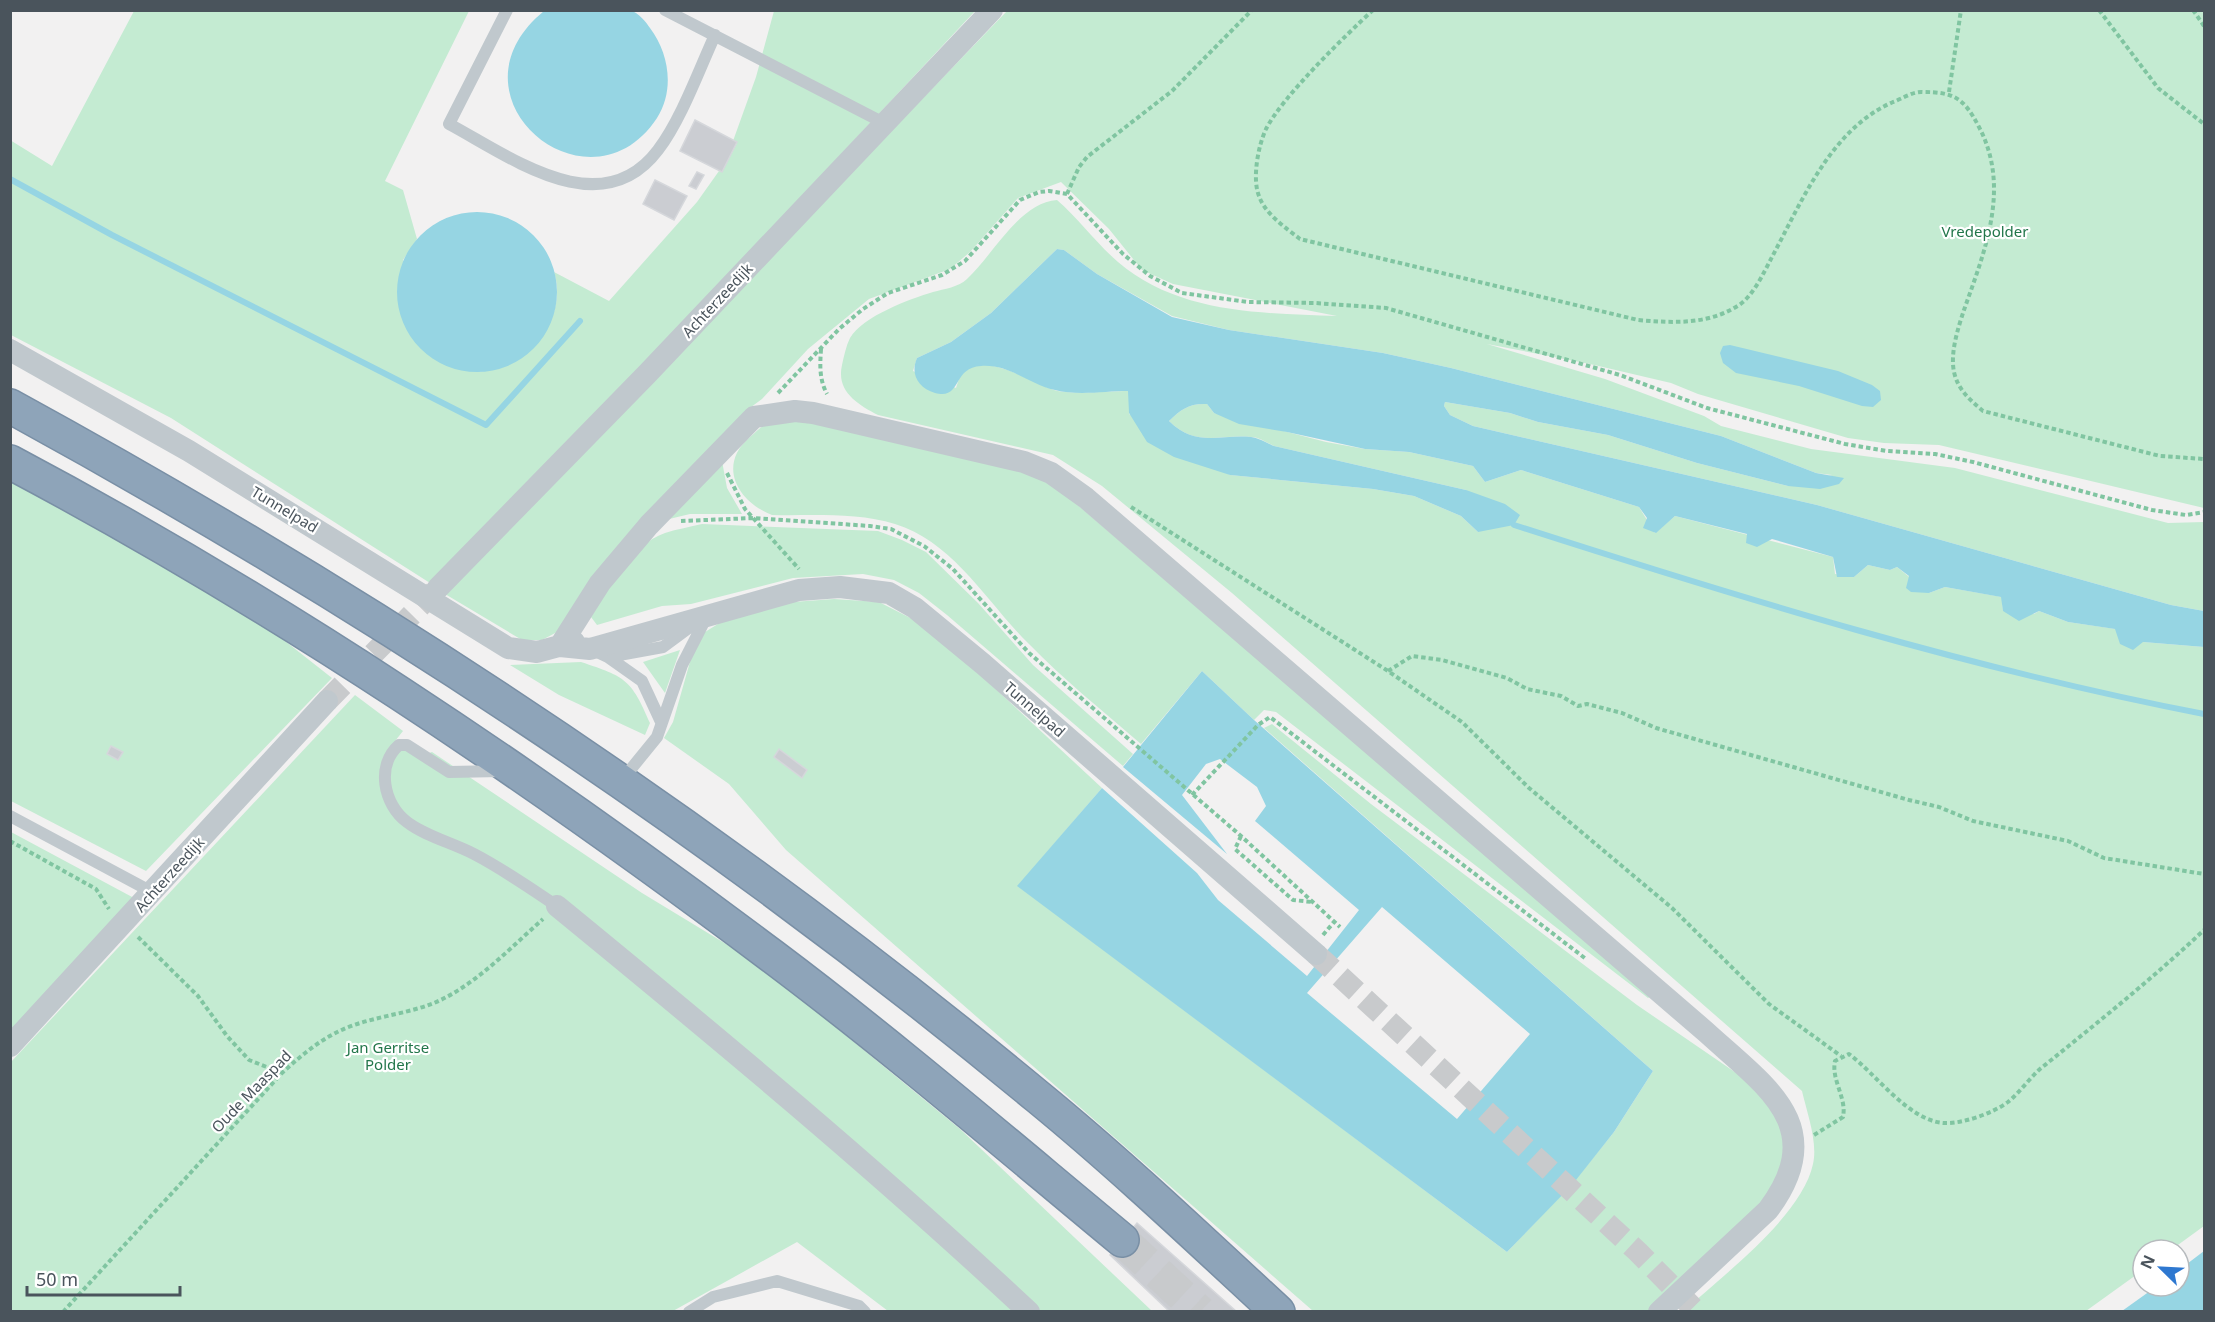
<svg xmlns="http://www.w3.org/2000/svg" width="2215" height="1322" font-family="'Noto Sans',sans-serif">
<rect width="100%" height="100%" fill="#f2f1f1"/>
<path fill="#c4ebd2" d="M134 11H469L385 181 403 190 417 239 403 260 480 372C489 370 500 369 508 365 541 350 566 309 554 272L609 301 697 202 719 171 722 172 737 143 733 141 756 77 774 11H975L643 366 430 583 171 418 11 335 10 140 52 166Z
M1007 11H2204V508L1939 445 1884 443 1848 438 1698 394 1671 383 1590 364 1487 344 1605 379 1704 416 1721 426 1811 449 1955 468 2168 523 2204 522V611L2171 605 1817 505 1473 426 1450 415 1444 406 1445 402 1510 413 1538 422 1608 435 1697 463 1788 486 1832 475 1816 473 1721 436 1451 368 1383 353 1229 330 1172 316 1097 274 1064 250 1057 249 991 313 951 342 917 358 913 371 956 388C958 383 959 376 963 372 984 350 1034 384 1054 390 1070 395 1110 391 1129 391V414L1230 475 1373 489 1414 496 1461 516 1478 532 1466 490 1274 446C1267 443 1259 437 1251 437 1219 434 1196 448 1169 421 1181 409 1190 403 1207 404L1214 413 1326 442 1365 449 1409 452 1473 466 1485 482 1521 470 1639 507 1655 533 1675 516 1833 557 1835 574 1854 577 1868 565 1890 570 1897 567 1929 593 1945 587 2002 597 2003 611 2034 614 2039 611 2068 622 2116 629 2143 642 2204 647V1226L2171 1250H2143V1270L2086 1311H1684C1723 1275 1802 1216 1813 1164 1818 1142 1807 1113 1802 1091L1232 593 1102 486 1053 455 878 415C857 404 836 391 842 365 844 356 846 346 850 338 863 316 910 299 933 292 944 289 959 287 967 279 993 255 1020 202 1057 200 1079 219 1096 243 1118 262 1179 314 1261 313 1337 316L1173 284 1142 270 1109 229 1061 182 1018 198 970 252 950 269 869 299 808 349 762 399 747 410 557 632 542 640H522L445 594Z
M797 419 1045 477 1651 996 1648 998 1276 712 1264 710 1254 720 1202 671 1141 744C1103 711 1064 680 1029 644 987 603 954 542 895 524 856 512 812 516 772 515 737 501 717 465 750 437 755 433 760 427 765 425 774 421 787 421 797 419Z
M722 461 727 488 742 514H690L665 520Z
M11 476 266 626 332 678 146 871 11 801Z
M702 524 878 531 902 540 926 552 978 603 1033 665 1133 754 1123 766 947 615 919 593 894 580 863 574 793 578 691 604 662 606 597 625 591 617C611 586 629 546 665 533 677 529 690 527 702 524Z
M834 599 879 602 930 628 1102 788 1018 886 1507 1252 1571 1185 1614 1132 1653 1071 1264 728 1272 724 1371 804 1637 1005 1745 1079 1791 1126 1782 1190 1652 1311H1313L786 850 729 784 664 738 673 722 697 637 726 619 793 602Z
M680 650 665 693 643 662Z
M581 662C626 677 631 679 650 723L645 735 559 695 510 665Z
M355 695 403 731 395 741 417 758 432 752 642 893 759 964 960 1129 1152 1311H888L797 1242 673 1311H11L10 1063Z
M11 832 134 898 11 1030Z"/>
<path fill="#96d5e3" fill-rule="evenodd" d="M544 11C565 10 613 6 630 10 639 13 646 22 650 28 669 53 675 90 657 118 589 221 439 97 544 11Z
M397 292a80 80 0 1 1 160 0a80 80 0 1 1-160 0Z
M1057 249 1064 250 1097 274 1172 317 1229 330 1383 353 1451 368 1721 436 1816 473 1844 478 1839 484 1820 489 1788 486 1697 463 1608 435 1538 422 1510 413 1445 402 1444 406 1450 415 1473 426 1817 505 2171 605 2204 611V647L2143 642 2133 650 2120 644 2115 629 2068 622 2039 611 2019 621 2003 611 2001 597 1945 587 1929 593 1911 592 1906 588 1909 576 1897 567 1890 570 1868 565 1854 577H1837L1833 557 1772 539 1757 547 1746 543 1747 534 1675 516 1656 533 1643 528 1647 518 1639 507 1521 470 1485 482 1473 466 1409 452 1365 449 1287 432 1239 424 1214 413 1207 404C1190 403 1181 409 1169 421 1196 448 1220 434 1251 437 1259 438 1267 443 1274 446L1466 490 1505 504 1520 515 1514 525 1478 532 1461 516 1414 496 1373 489 1230 475 1174 457 1147 442 1129 413 1128 391C1106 391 1077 396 1055 390 1028 384 1010 364 981 366 951 368 963 400 935 393 918 388 910 374 917 358L951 342 991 313Z
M1730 345 1838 371 1872 385 1880 391 1881 400 1873 407 1862 406 1799 386 1736 373 1723 363 1720 353 1723 346Z
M1202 671 1254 720 1653 1071 1614 1132 1572 1185 1507 1252 1017 886 1102 788 1197 873 1218 900 1307 976 1359 910 1255 821 1266 806 1257 787 1220 759 1206 764 1182 795 1227 854 1123 767ZM1382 907 1530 1034 1457 1119 1307 993Z
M2204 1251V1311H2122L2157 1286H2179V1270Z"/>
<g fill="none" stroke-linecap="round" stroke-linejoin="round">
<path stroke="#96d5e3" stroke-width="6" d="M10 179 112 235 486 425 580 321
M1514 525C1741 598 1971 669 2204 714"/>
</g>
<path fill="#cbcdd2" stroke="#d5d7db" stroke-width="1.5" d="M695 120 737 142 722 172 680 151Z
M697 172 704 175 696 189 689 186Z
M655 180 687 196 674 220 643 204Z
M111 746 123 752 118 760 107 754Z
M779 749 807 770 802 778 774 757Z
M1137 1223 1237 1312H1170L1110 1255Z"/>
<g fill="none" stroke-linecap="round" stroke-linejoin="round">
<path stroke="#c8cacc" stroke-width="22" stroke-dasharray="22 11" stroke-linecap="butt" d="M327 701 438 588
M1316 954 1638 1252 1697 1312"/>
<path stroke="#c8cacc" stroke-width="33" stroke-dasharray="33 16" stroke-linecap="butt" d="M1122 1240 1200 1312"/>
<defs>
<path id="motorway" d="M10 406C374 605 719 833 1038 1097 1121 1165 1199 1239 1278 1312
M10 462C278 604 530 774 772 956 892 1046 1006 1144 1122 1240"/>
</defs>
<use href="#motorway" stroke="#798fa5" stroke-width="36"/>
<path stroke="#80c5a1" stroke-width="4" stroke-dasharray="4.5 3" stroke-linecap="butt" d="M1373 10C1344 37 1283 96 1266 129 1258 146 1252 179 1259 196 1265 214 1286 228 1300 239L1638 320C1674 323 1708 325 1739 305 1754 295 1764 272 1772 257 1802 201 1831 129 1893 102 1902 99 1913 91 1923 92 1954 92 1964 98 1979 127 2011 188 1985 250 1964 310 1958 328 1950 353 1954 372 1958 390 1970 400 1983 411L2160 456 2204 459
M2099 10 2158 88 2204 124
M2193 10 2204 26
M1949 92 1961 10
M1067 194 1079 167 1087 157 1172 91 1252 10
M821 349C820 365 819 379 827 394
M778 393 839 329 863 309 888 293 942 275 965 261 1020 200 1039 192 1049 191 1067 194 1123 254 1150 276 1182 293 1248 302 1315 303 1386 308 1620 375 1707 408 1845 444 1887 451 1935 454 1973 462 2152 510 2186 515 2204 512
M727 473 745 509 799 569
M1131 507 1388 671 1462 722 1529 788 1672 908 1769 1004 1841 1056
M681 521 754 518 870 526 891 529 924 546 953 569 1029 653 1241 836 1340 927
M1388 671 1412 656 1442 660 1507 678 1527 689 1561 696 1578 706 1587 704 1622 713 1656 728 1909 800 1939 807 1973 821 2068 841 2104 858 2204 874
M1192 795 1258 725 1270 717 1586 959
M1241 836 1235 849 1293 900 1312 902
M10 841 96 889 109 909
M1323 935 1334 922
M138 937 198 996 227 1036 249 1060 282 1073
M1814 1135 1843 1117C1847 1098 1831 1080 1835 1061L1849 1054C1876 1074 1909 1121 1944 1123 1963 1124 1993 1113 2008 1102 2020 1092 2029 1079 2040 1069 2096 1024 2152 979 2204 930
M63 1312 282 1073C304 1053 325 1035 354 1025 380 1016 409 1013 434 1003 476 985 509 949 543 919"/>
<path stroke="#c0c8cd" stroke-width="12" d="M507 10 449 124C509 156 601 226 658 150 681 120 699 70 715 35
M665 10 884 123
M591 649 608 657 663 647 690 627
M608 657 642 681 661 722
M501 771 449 772 407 745H399C376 765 383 804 407 822 425 836 453 843 474 854 503 869 530 888 557 906
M622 780 657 737 682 665 707 616
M10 816 152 892
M689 1312 713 1297 777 1281 859 1306 865 1312"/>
<path stroke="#c0c8cd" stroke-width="22" d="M10 350 189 451 508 648 537 652 574 642
M438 588 647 374 992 10
M560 646 600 583 649 525 754 417 795 411 813 413 1024 462 1051 473 1086 498 1706 1032C1765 1086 1831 1126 1768 1210L1659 1312
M560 646 590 649 799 590 840 587 889 593 915 608 983 664 1316 954
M557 906C717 1037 877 1170 1029 1312
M10 1046 327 701"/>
<use href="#motorway" stroke="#8ea4b9" stroke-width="33"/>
</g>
<g text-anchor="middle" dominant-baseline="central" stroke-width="4.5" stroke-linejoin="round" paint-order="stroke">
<g font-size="15" fill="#22764a" stroke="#fff">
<text x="1985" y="231">Vredepolder</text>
<text x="388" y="1047">Jan Gerritse<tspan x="388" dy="17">Polder</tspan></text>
</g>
<g font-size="15" fill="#4a545c" stroke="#fff">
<text transform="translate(717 300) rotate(-47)">Achterzeedijk</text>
<text transform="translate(285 509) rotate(31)">Tunnelpad</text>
<text transform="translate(1035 709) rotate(41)">Tunnelpad</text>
<text transform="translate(169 874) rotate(-48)">Achterzeedijk</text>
<text transform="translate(251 1091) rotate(-46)">Oude Maaspad</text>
</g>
</g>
<rect width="2215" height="1322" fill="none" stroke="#4a545c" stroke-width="24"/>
<g transform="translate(2161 1268) rotate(294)"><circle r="28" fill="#ffffff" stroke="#b7bbbe" stroke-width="1.5"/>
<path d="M0-4.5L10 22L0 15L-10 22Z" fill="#2e78d0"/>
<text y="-9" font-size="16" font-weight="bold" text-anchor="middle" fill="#4a545c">N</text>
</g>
<path d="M27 1286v9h153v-9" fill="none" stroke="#4a545c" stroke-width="3"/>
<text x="36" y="1286" font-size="18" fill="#4a545c" stroke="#ffffff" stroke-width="4.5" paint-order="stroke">50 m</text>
</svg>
